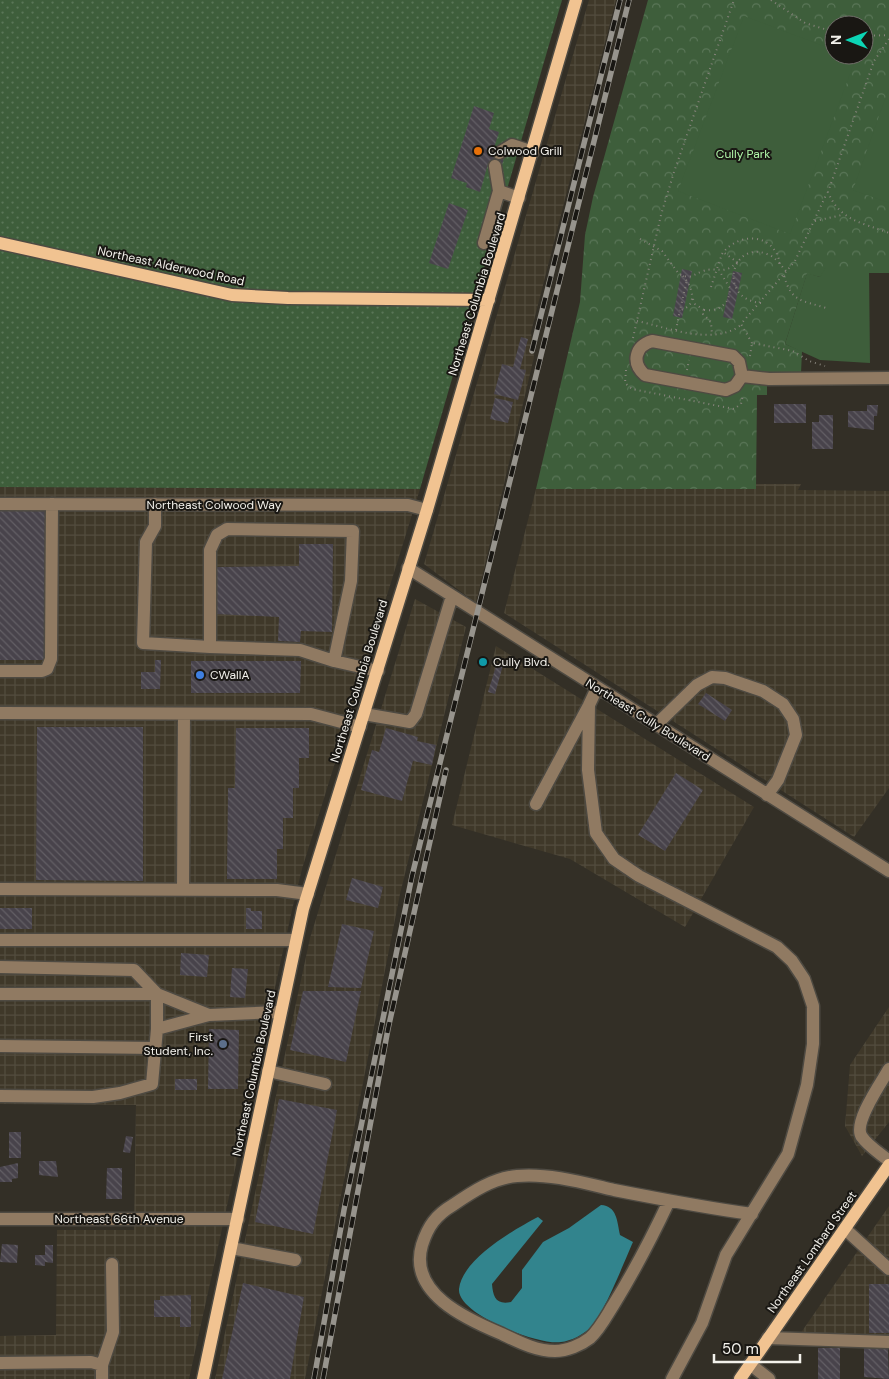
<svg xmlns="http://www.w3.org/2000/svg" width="889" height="1379" font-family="'DM Sans',sans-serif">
<defs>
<pattern id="industrial-grid" width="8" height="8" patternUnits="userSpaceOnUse" patternTransform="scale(1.25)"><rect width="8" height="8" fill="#3f3829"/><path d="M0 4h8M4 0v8" fill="none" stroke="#524c3e"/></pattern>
<pattern id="grass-dots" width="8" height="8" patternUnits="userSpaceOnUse" patternTransform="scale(1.25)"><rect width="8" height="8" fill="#3e5e3b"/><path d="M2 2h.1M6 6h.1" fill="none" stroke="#5a7658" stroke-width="1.8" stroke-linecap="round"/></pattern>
<pattern id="park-crowns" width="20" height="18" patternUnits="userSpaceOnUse" patternTransform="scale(1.25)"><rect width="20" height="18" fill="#3e5e3b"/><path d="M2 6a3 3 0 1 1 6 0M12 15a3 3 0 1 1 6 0" fill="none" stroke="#5a7658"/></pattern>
<pattern id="building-back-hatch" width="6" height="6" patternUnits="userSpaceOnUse" patternTransform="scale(1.25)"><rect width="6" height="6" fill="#48434b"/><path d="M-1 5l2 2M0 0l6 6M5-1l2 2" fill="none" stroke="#635f65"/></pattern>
</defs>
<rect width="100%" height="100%" fill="#332f26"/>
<path fill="url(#industrial-grid)" d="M589 0H616L531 332 534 357 476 603 424 564Z
M756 484H801L798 490 889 491V788L854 837 504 613 536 489H756Z
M0 487 420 489 302 869 292 910 189 1379H0V1336L56 1335 57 1230H134L136 1105 0 1104Z
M415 599 466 627 400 894 305 1379H215L310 938Z
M496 646 754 807 685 927 570 859 452 825Z
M889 1007V1122L862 1156 845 1126 850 1065Z
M889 1206V1336L800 1334Z"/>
<path fill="url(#grass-dots)" d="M0 0H562L420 489 0 487Z"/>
<path fill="url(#park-crowns)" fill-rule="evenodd" d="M648 0H889V273H869V267L820 277 807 274 785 344 802 351 801 373 767 372V395H757L756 489H536L580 302 585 235 593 197ZM834 25H864V55H834Z"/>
<path fill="#3e5e3b" d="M744 16 834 50V55H847L856 58 790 234 678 191Z
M889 88V203L853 190Z
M826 267H869L870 363 820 360 785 344 807 273 820 277Z"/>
<path fill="#32848d" d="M601 1205C617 1206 617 1221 620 1235L633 1242C624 1262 604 1314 591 1327 583 1335 571 1341 561 1342 539 1346 457 1314 459 1289 462 1259 515 1229 538 1217L543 1221 492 1284C493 1297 496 1305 511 1302L522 1288V1270L543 1242 569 1228Z"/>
<path fill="url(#building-back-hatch)" d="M474 106 494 113 489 129 499 132 493 151 505 155 501 168 488 164 480 192 466 187 467 183 451 178Z
M449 203 468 210 448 269 429 263Z
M682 269 692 271 682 318 673 316Z
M733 271 742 273 732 319 723 317Z
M521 337 528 339 520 369 526 370 518 400 494 394 502 364 513 367Z
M495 398 513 402 508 423 490 419Z
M774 404H806V423H774Z
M867 405H878L877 416H874V430L848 427V411H867Z
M819 415H833V449H812V422H819Z
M0 509H45V660H0Z
M299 544H333L332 632 301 631 300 642 278 641 279 617 215 614 216 567 299 566Z
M155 660H161L160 689H141V672H155Z
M191 661H301L300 693H191Z
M497 663 503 665 495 694 488 692Z
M706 693 732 710 725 721 698 704Z
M37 727H143V881L36 880Z
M236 728H309V758H299V788H293V818H283V849H277V879H227L228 788H235Z
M386 728 418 737 417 741 436 745 432 765 413 761 402 801 361 790 372 750 379 752Z
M676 773 703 790 665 851 638 835Z
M352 878 383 887 378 908 346 900Z
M0 908H32V929H0Z
M246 908H251V911H262V929H246Z
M342 924 374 931 361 988 328 987Z
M181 953 209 955 207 977 180 975Z
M232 968 248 969 245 998 230 997Z
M303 991H361L346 1062 290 1050Z
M209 1029 239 1030 238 1089H208Z
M175 1079H197V1090H175Z
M279 1099 337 1110 313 1234 255 1222Z
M9 1132H21V1158H9Z
M126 1136 133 1137 130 1153 123 1152Z
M39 1161H56L58 1177 39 1175Z
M18 1163V1178L12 1179V1182H0V1167Z
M107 1168H122V1199H106Z
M2 1244 18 1245 17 1263 0 1262Z
M45 1245H53V1263L45 1262V1266L35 1265V1255H45Z
M243 1283 304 1297 290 1379H222Z
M869 1284H889V1333H869Z
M191 1295V1327H180V1317H154V1300H160V1296Z
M818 1348H840V1379H818Z
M864 1348H888L889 1379 864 1377Z"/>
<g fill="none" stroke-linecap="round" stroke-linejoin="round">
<defs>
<path id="minor" d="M499 153 512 145 533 152
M495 166 499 191 519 198
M484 243 499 191
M742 376 739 362 733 356 652 341C635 346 631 363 645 375L726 390 735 386 742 376 769 379 889 378
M0 504 408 505 427 510
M155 504V526L146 542 143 643 210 647
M408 568 889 871
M334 661 300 650 210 647V550L217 535 227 529 353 531 351 581 334 661 378 671
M0 671H42L47 669 51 659 52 504
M597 688 589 705 588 770 596 833 614 859 639 876 777 947 792 961 804 979 813 1006V1044L807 1085 788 1154 726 1255 702 1323 672 1379
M0 713 311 714 360 727
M364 714 410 722 416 714 452 596
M656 725 697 685 712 677 725 678 763 691 783 704 793 719 796 735 778 780 767 795
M536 804 588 707
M0 889 277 890 308 894
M183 890 184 714
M0 940H296
M0 967 134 970 157 994 209 1015
M0 994H157V1029L152 1084 120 1093 93 1097 0 1096
M157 1029 209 1015 280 1012
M0 1046 156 1048
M889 1069C881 1083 852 1124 862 1137 868 1146 881 1154 889 1161
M268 1071 325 1084
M669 1201C652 1237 635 1270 614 1304 607 1315 600 1329 590 1338 581 1345 567 1351 555 1351 536 1351 519 1342 502 1334 466 1319 408 1293 422 1245 428 1226 436 1215 453 1205 472 1192 493 1178 517 1176 549 1173 584 1183 614 1190 660 1199 706 1208 752 1214
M0 1219H238
M845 1229 889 1269
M231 1248 295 1260
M768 1338 889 1342
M0 1363 91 1362 102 1365
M750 1364 769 1379
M102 1379V1365L113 1332 112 1264"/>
<path id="major" d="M0 243 232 295 288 298 489 300
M203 1379 303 909 427 510 576 0
M740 1379 889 1165"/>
</defs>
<use href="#minor" stroke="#4e4a42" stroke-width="15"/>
<use href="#major" stroke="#4e4a42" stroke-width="15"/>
<path stroke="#87847c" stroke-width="2" stroke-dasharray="1 4" stroke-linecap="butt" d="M771 0 805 23 834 32
M864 36 889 35
M889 39 874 61 828 192C840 221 861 222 889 233
M815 221 842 215
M640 239 662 251 679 274 687 277C694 276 697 273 703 271 717 266 724 276 737 262L723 252
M722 254C739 231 775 233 780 264
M683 276C692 286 699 306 680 310L687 280
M784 276C792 303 802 300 826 308
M693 299 695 304 704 310 703 314 711 322 712 335
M761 303C717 299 731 240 767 254 776 257 781 266 787 272
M704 310C720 312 730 303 730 288L720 272
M637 321C669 328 713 346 741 325
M676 330 680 310
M633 338 661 215 674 172 734 0
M752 343 741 324 795 261 827 193
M750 356 752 343 793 351 809 361 825 366
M626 370 625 383 632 389 734 409 741 404 743 395
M687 370 689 360"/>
<use href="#minor" stroke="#907a62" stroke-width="12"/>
<use href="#major" stroke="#f1c391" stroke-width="12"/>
<defs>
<path id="rail" d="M532 351 620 0
M314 1379 344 1210 412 876 629 0
M323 1379 388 1029 446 770"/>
</defs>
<use href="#rail" stroke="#97948d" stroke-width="5.5"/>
<use href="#rail" stroke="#191713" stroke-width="4" stroke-dasharray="11" stroke-linecap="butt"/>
<path stroke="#87847c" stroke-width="2" stroke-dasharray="1 4" stroke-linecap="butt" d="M711 287 722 254"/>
</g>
<circle fill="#e8710a" stroke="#191713" stroke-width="2" cx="478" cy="151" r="5"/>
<circle fill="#0f9aa8" stroke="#191713" stroke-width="2" cx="483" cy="662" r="5"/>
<circle fill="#3f7fe0" stroke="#191713" stroke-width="2" cx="200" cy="675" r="5"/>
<circle fill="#5c6f8a" stroke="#191713" stroke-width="2" cx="223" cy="1044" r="5"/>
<g text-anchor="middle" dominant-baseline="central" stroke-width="4" stroke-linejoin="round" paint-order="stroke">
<g font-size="12" fill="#f3f1eb" stroke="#191713" text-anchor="start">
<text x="488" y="151">Colwood Grill</text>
<text x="493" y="662">Cully Blvd.</text>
<text x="210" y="675">CWallA</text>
<text x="213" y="1037" text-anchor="end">First<tspan x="213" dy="14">Student, Inc.</tspan></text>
</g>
<g font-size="12" fill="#b0f8a9" stroke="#191713">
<text x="743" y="154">Cully Park</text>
</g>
<g font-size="12" fill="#f3f1eb" stroke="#191713">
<text transform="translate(171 266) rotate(12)">Northeast Alderwood Road</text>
<text transform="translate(477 294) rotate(-73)">Northeast Columbia Boulevard</text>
<text x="214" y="505">Northeast Colwood Way</text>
<text transform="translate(359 681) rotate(-73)">Northeast Columbia Boulevard</text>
<text transform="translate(648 720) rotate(32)">Northeast Cully Boulevard</text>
<text transform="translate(254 1073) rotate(-78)">Northeast Columbia Boulevard</text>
<text x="119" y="1219">Northeast 66th Avenue</text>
<text transform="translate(812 1252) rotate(-55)">Northeast Lombard Street</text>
</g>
</g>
<g transform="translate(849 40) rotate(270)"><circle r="24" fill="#191713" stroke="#706e69"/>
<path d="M0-4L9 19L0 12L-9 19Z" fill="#0cd5b5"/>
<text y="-8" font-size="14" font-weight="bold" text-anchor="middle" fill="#f3f1eb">N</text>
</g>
<path d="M714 1354v8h86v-8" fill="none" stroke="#f3f1eb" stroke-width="2.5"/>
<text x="722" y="1354" font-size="15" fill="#f3f1eb" stroke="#191713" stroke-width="4" paint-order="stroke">50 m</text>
</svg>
